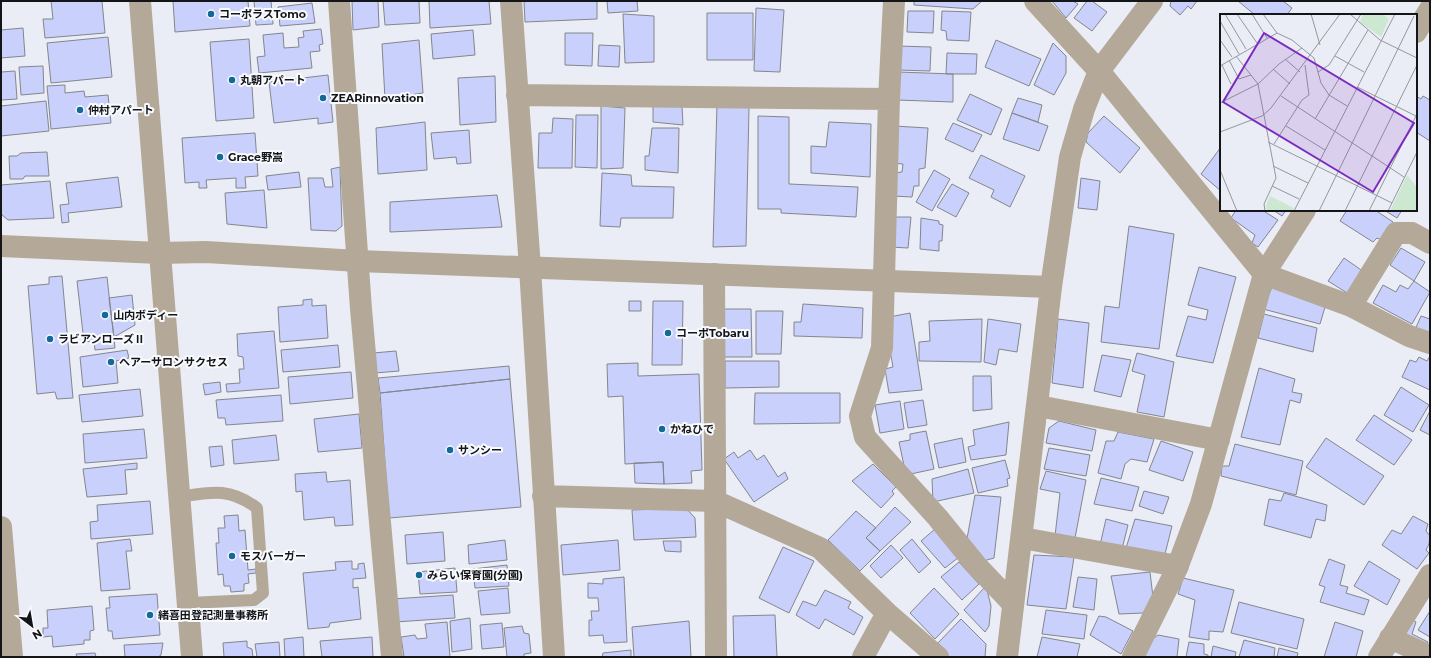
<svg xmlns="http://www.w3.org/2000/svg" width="1431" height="658" font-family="Montserrat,'Noto Sans JP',sans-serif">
<rect width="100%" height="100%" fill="#ebedf6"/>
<path fill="#c8d0fb" stroke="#84868e" d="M51 1H102L105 33 45 38 43 19H53Z
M173 1H248L250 26 175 32Z
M254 1H271L273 24 256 25Z
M352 1H378L379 27 353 30Z
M383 1H419L420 23 385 25Z
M429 1H489L491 24 430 28Z
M524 1H597V19L525 22Z
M607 1H637L638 11 608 13Z
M914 1H982L973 9 914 5Z
M1052 1H1073L1078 4 1066 18Z
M1087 1H1092L1107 12 1092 31 1074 18Z
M1171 1H1197L1191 9 1188 6 1180 15 1170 6Z
M1238 1H1283L1292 8 1287 15H1255Z
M312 3 315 23 280 26 278 7Z
M756 8 784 10 780 72 754 71Z
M908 11H934L933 33 907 32Z
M942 11 971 12 969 41 947 40 946 31 941 30Z
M707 13H753V60H707Z
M623 14 654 16V62L625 63Z
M23 28 25 56 1 58V30Z
M321 29 323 44 319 45 320 51 310 52 312 68 259 73 257 57 265 56 263 35 283 33 284 48 299 47 298 38 304 37 303 31Z
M473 30 475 55 433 59 431 34Z
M565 33H593L592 66 565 65Z
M108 37 112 77 51 83 47 43Z
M249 39 254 118 216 121 210 42Z
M419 40 423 93 385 99 382 44Z
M996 40 1041 59 1029 86 985 67Z
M1053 43 1066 56V73L1054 95 1034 85Z
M599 45 620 46 619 67 598 66Z
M898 46 931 47 930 71 897 70Z
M947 53 977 54 976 74H946Z
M43 66 44 93 21 95 19 67Z
M15 71 17 99 1 100V72Z
M898 72 953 74V102L897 100Z
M328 75 333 122 318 124V118L274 123 269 82Z
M495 76 496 122 460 125 458 78Z
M65 85V93L84 91 85 97 108 95 111 123 51 129 47 86Z
M970 94 1002 109 991 135 957 120Z
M1416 96 1421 99 1423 96 1430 100V141L1416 132Z
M1018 98 1042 105 1038 122 1012 113Z
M46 101 49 131 1 136V106Z
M653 104 682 106 683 125 653 122Z
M717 104 749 107 746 246 713 247Z
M601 106 625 108 623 168 601 169Z
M1012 113 1048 126 1039 151 1003 139Z
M576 115H598L597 168 575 167Z
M758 116 789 117V184L858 187 856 217 781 213V209H758Z
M1104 116 1140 148 1120 173 1086 142 1088 133Z
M553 118 573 119 572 168H538L539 133H552Z
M425 122 427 170 378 174 376 128Z
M829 122 871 124 870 177 811 173V146L826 147Z
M953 123 982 135 973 152 945 139Z
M894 126 928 128 925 168 919 169V186H914L912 197 892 196 893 173 902 172 903 164 892 163Z
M652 128H679L678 173 645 170V156H649Z
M469 130 471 163 457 164 456 157 434 159 431 133Z
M255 133 258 176 245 177 246 188H236V178L206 180 207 188H199V182L185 183 182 138Z
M1221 147V191L1201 174Z
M47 152 49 176H25L23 179H10L9 156H17L21 153Z
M981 155 1025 176 1010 207 991 197 994 190 969 178Z
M340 167 342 226 336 231 311 230 308 178H323L325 187H333L331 169Z
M934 170 950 179 932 211 916 202Z
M299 172 301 187 268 190 266 176Z
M602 173 631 175 632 186 674 187 673 218H621L620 227 600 226Z
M118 177 122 207 68 213 69 222 62 223 60 205 69 204 66 183Z
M1081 178 1100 181 1097 210 1078 208Z
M50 181 54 218 8 220 1 214V185Z
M952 184 969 193 956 217 937 207Z
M264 190 267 228 227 224 225 193Z
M497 195 502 227 390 232V202Z
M1236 210H1262L1278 220 1258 247 1252 243 1255 235 1231 218Z
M1273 210H1286L1282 216Z
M1347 210H1375L1393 222 1382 240 1377 238 1373 242 1340 221Z
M1384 210H1402L1397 218Z
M893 217H911L908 248 890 247Z
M921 218 939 221V224L943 225 942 241H939V251L920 249Z
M1129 226 1174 234 1159 349 1101 342 1105 306 1119 308Z
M1401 248 1425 262 1414 281 1390 265Z
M1344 258 1367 274 1352 296 1328 281Z
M1199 267 1236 277 1213 363 1176 356 1188 316 1206 320 1208 310 1188 305Z
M62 276 73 398 57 399 55 392 37 394 28 286 49 284V277Z
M107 277 115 348 95 350 94 341 84 342 77 281Z
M1414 281 1430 292 1412 324 1373 303 1383 285 1396 292 1400 285 1408 289Z
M1272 287 1325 307 1320 324 1263 309Z
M132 295 135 325 114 337 109 298Z
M312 299V306L326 305 328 338 280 342 278 307 303 305V300Z
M629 301H641V311H629Z
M653 301H683L682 365H652Z
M803 304 863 308 862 338 794 336V322H801Z
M723 309H751L752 357H723Z
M756 311H783L781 354H756Z
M910 313 922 390 889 393 885 369 893 367 884 318Z
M1264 314 1317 328 1313 352 1258 338Z
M1421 316 1430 319V339L1414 332Z
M982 319 981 362 919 361V342L930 341 929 321Z
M988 319 1021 324 1017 352 999 349 996 365 984 362Z
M1058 319 1089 323 1083 388 1052 383Z
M274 331 279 388 227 392 226 384 240 383 239 369H244L243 357 238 356 237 334Z
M338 345 340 367 283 372 281 350Z
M127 350 129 358 116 361 118 383 83 387 80 357Z
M396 351 399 371 375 373 373 353Z
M1137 353 1174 362 1164 417 1137 412 1145 375 1132 371Z
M1102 355 1131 360 1121 397 1094 391Z
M1430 356V390L1402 377 1410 360 1416 362 1419 357 1427 361Z
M725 361H779V387L725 388Z
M638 363V376L699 374 702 470 691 471 692 483 664 484 663 462 625 464 623 396 608 397 607 364Z
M509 366 510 379 380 393 378 378Z
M1259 368 1295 379 1292 392 1302 394 1300 403 1290 400 1280 445 1241 437Z
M351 372 353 398 290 404 288 377Z
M973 376H991L992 409 973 411Z
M510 379 521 507 389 518 380 393Z
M220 382 221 392 205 395 203 384Z
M1401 387 1429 405 1413 432 1384 415Z
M140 389 143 416 82 422 79 395Z
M755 393H840V423L754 424Z
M281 395 283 421 226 425 225 418H218L216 400Z
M923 400 927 425 908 428 904 403Z
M900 401 904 429 880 433 875 405Z
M1430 411V435L1420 430Z
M359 414 362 448 318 452 314 419Z
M1374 415 1412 440 1394 465 1356 440Z
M1059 421 1096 430 1092 451 1046 443 1049 428Z
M1009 422 1006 455 971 460 968 447 975 445 973 430Z
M144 429 147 458 85 463 83 434Z
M926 431 934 469 906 475 899 442 910 440V434Z
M1118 432 1154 439 1147 462 1131 459 1125 464 1121 479 1098 473 1106 441H1114Z
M276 435 279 460 234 464 232 440Z
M962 438 966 462 939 468 934 444Z
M1326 438 1384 476 1364 505 1306 467Z
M1161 441 1193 452 1183 481 1149 470Z
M1235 444 1303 461 1296 495 1221 476 1222 466H1229Z
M222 446 224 465 211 467 209 447Z
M1049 448 1090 455 1086 476 1044 469Z
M750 450 757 460 764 455 778 477 785 472 788 479 754 502 724 459 734 452 738 458Z
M1005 460 1010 478 1007 479 1008 486 978 493 972 468Z
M663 462 664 484 635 483 634 463Z
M137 463V469L125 470 127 494 87 497 83 469Z
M873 464 896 487 892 491 894 494 881 508 852 481Z
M968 469 974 493 933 502 932 479Z
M1046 471 1086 480 1075 538 1055 536 1060 493 1040 489Z
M326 472 327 482 350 480 353 525 335 526 334 517 304 520 302 491 296 492 295 474Z
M1101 478 1139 487 1132 511 1094 504Z
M1144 491 1169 497 1163 514 1139 506Z
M1284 493 1327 505 1325 521 1316 519 1311 538 1264 525 1269 499 1281 501Z
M975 495 1001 497 994 558 980 562 966 544Z
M150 501 153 534 91 539 90 522 98 521 97 505Z
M895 507 911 522 880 551 866 538Z
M686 508 695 518 696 537 634 540 632 510Z
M856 511 876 528 866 538 880 551 860 571 828 540Z
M238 515 239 531 245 530 248 570 256 569V573L248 574 249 583 244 584V591L231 592 230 586H224L223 574 218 575 216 543H219L218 528H225L224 516Z
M1413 516 1428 524 1426 531 1430 536 1429 544 1426 550 1429 553 1417 569 1382 545 1392 530 1401 534Z
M1106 519 1128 525 1122 549 1100 545Z
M1135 519 1172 526 1164 558 1126 548Z
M935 529 959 557 945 568 921 541Z
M443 532 445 561 407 564 405 535Z
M130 539 132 551H126L130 589 101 591 97 543Z
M912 539 931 562 919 573 900 550Z
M505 540 507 560 469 564 468 545Z
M618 540 620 570 563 575 561 545Z
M663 541H681V552L665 551Z
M891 545 903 558 881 578 870 566Z
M783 547 814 561 789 613 759 598Z
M1034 555 1074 557 1066 609 1027 605Z
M1329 559 1345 565 1340 585 1348 587 1346 593 1369 600 1364 615 1320 602 1325 587 1319 585Z
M352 561V569H358V564L364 563 366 578 353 579V588L358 587 361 619 330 623 329 627 308 629 303 573 336 570 335 562Z
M1369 561 1400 580 1387 605 1354 586Z
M959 562 979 584 962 600 941 577Z
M507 565 509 586 475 588 473 569Z
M455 568 457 592 420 594 418 572Z
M1150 572 1153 597 1143 613 1119 614 1111 576Z
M624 577 627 642 604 643 603 635 589 636V620H592L591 611H599L598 598H588V583L603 584V579Z
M1078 577 1097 579 1094 610 1073 607Z
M1183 578 1234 590 1223 632 1209 631V640L1189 637 1195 600 1178 594Z
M508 588 510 613 481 615 478 591Z
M934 588 959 614 935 639 910 613Z
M984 588 987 590 991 606 989 626 985 632 964 610Z
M825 590 851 602 848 608 863 617 854 635 825 619 819 629 796 615 803 601 816 606Z
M157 594 160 635 113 639 112 631H108L106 608H110L109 597Z
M453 595 455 618 395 622 392 599Z
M1239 602 1304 619 1297 649 1231 633Z
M92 606 94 630 90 631V640H84V644L53 647 52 636 43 637V628H48L47 610Z
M1046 610 1087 615 1084 639 1042 634Z
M1430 611V637L1418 630Z
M775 615 777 657H734L733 616Z
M1099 616 1106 617 1133 631 1121 654 1090 635Z
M470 618 472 649 452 652 450 621Z
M961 619 986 644 985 657H950L936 645Z
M1412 619 1416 622 1412 634 1428 642 1425 648 1403 635Z
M689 621 691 657H634L632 627Z
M447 622 450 657H404L401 637 415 635 417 639 427 638 425 624Z
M1335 622 1363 631 1356 657H1324Z
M502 623 504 647 482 649 480 625Z
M522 626 524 633 529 634 531 653 524 654V657H507L504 628Z
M1158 635 1179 639 1177 657H1144L1147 643Z
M303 637 304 657H285L284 639Z
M372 637 373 657H322L320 641Z
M1042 637 1080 644 1077 657H1037Z
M1244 640 1275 648 1274 657H1239Z
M247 641V647L252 649 253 657H224L223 643Z
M279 642 280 657H257L255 644Z
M1189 642 1204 644V654L1208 655V657H1186Z
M163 643 161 655 158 657H125L124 645Z
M1213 646 1236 652 1235 657H1211Z
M1279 648 1298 653 1297 657H1277Z
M631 650V657H602L603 653Z
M95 653 96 657H77L76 654Z"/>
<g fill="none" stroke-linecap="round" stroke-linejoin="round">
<path stroke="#b4a998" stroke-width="12" d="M179 497C211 492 229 487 257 508L263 593 254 600 188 603"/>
<path stroke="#b4a998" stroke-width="22" d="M339 1 361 309 392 657
M511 1 530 268 554 657
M894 1 889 99 882 348 860 416 865 437 938 518 976 565 1013 604
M1035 1 1099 71 1264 274 1351 306 1409 336 1430 343
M1416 32 1430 9
M517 95 889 99
M714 274 716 657
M1351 306 1396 233H1412L1430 243
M1038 406 1219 440
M543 496 715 501 820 548 887 613 938 657
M1 527 12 657
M1022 538 1178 566
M1390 638 1430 656
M863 657 887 613
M1133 657 1177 568 1201 504 1264 274 1305 210
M1379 657 1430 575"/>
<path stroke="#b4a998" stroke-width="22" d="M140 1 192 657
M1 246 159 253 206 252 358 261 1051 287
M1007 657 1051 287 1070 157 1084 109 1099 71 1152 1"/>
</g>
<g fill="#136999" stroke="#f9fafe" stroke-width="1.5">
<circle cx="211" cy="14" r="4"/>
<circle cx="232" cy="80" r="4"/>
<circle cx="323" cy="98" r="4"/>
<circle cx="80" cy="110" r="4"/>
<circle cx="220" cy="157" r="4"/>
<circle cx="105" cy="315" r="4"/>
<circle cx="668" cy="333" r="4"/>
<circle cx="50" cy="339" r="4"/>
<circle cx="111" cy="362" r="4"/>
<circle cx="662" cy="429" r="4"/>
<circle cx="450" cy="450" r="4"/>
<circle cx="232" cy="556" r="4"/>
<circle cx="419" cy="575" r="4"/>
<circle cx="150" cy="615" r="4"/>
</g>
<g text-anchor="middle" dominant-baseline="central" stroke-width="4" stroke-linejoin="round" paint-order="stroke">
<g font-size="11" font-weight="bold" fill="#141518" stroke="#f9fafe" text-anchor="start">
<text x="219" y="14">コーポラスTomo</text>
<text x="240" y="80">丸朝アパート</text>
<text x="331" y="98">ZEARinnovation</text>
<text x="88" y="110">仲村アパート</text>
<text x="228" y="157">Grace野嵩</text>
<text x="113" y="315">山内ボディー</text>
<text x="676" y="333">コーポTobaru</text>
<text x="58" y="339">ラビアンローズⅡ</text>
<text x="119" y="362">ヘアーサロンサクセス</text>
<text x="670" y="429">かねひで</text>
<text x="458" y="450">サンシー</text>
<text x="240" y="556">モスバーガー</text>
<text x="427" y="575">みらい保育園(分園)</text>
<text x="158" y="615">緒喜田登記測量事務所</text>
</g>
</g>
<g transform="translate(1220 14)">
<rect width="197" height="197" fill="#ebedf6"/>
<path d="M143 0H163L169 5 161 23 140 8ZM187 161 197 173V197H170ZM50 182 74 194 72 197H47L46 192Z" fill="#cde8d0"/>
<path fill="none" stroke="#95979d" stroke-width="1" d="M5 0 26 35M17 0 37 29M32 0 47 24M43 0 57 19M91 0 100 31M130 0 160 26 197 44M0 7 19 40M0 26 12 43M16 42 38 70 56 164 44 190 45 197M115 42 144 58M65 45 80 58M9 46 19 65 31 61M2 51 11 70M0 52 57 19 72 26 94 44 101 69 109 81 127 92M53 55 70 70M98 58 109 51 141 0M137 73 196 102M61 82 184 163M0 89 38 70 59 50 82 34M95 105 148 16M66 112 105 136M0 118 42 102 51 94 120 0M48 128 172 189M54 130 82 86 89 81 85 51M53 152 88 169M0 156 17 197M52 172 79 185M74 197 175 0M99 197 194 2M125 197 197 51M149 197 197 100M168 197 197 138"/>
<path fill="#7b2cbf" fill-opacity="0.15" stroke="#7b2cbf" stroke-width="2" d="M44 19 194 109 153 178 3 88Z"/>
<rect width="197" height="197" fill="none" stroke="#141518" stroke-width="2"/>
</g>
<rect width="1431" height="658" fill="none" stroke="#141518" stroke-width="4"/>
<g transform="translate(32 626) rotate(149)" stroke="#f9fafe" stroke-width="3" paint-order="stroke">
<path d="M0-3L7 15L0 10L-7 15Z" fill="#141518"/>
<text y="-6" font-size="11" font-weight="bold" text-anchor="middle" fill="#141518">N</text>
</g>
</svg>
